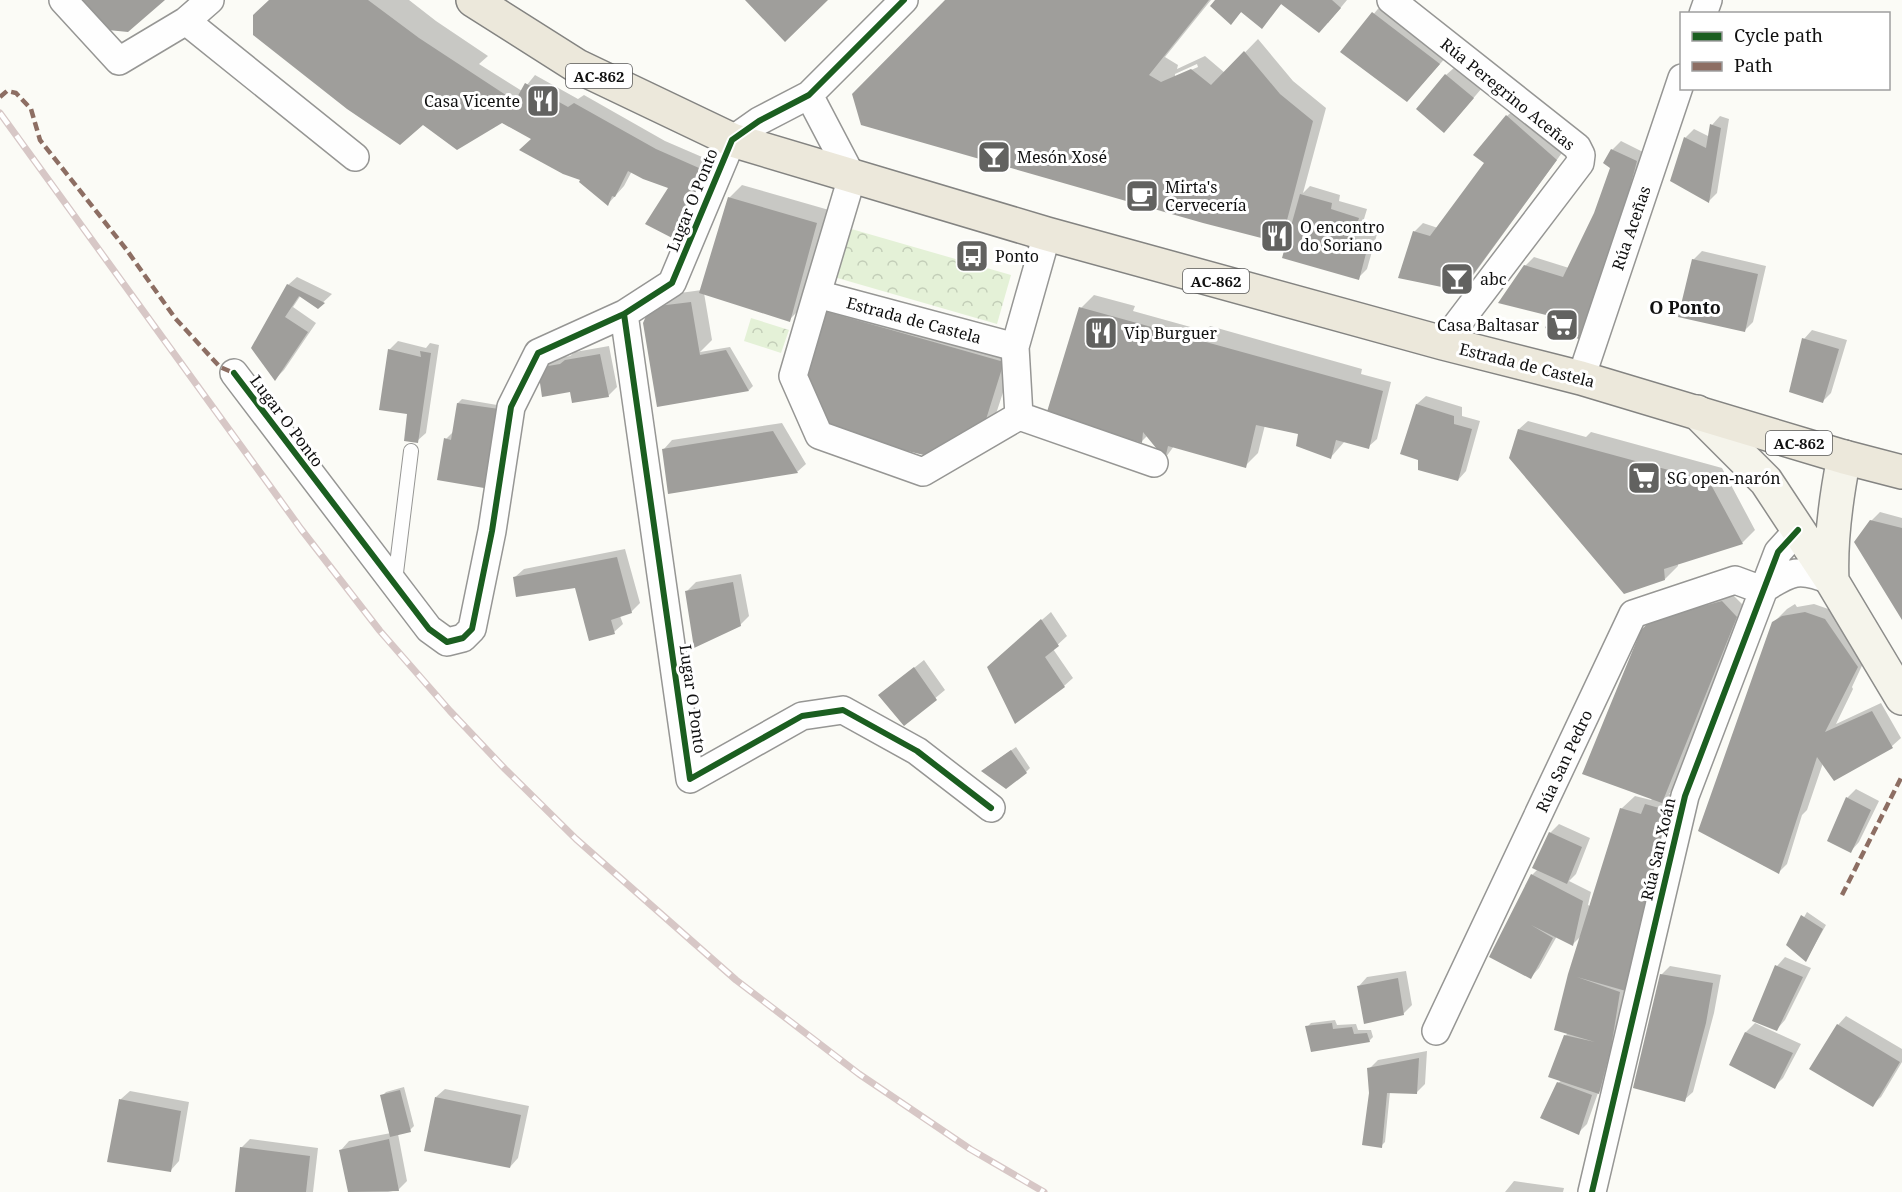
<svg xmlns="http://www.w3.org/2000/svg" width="1902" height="1192" font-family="'Noto Serif',serif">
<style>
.park{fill:url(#park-crowns)}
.shadow{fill:#0003;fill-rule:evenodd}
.building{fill:#9f9e9b}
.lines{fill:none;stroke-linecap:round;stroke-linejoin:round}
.service-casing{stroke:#969694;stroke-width:16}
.minor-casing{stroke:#969694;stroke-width:30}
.secondary-casing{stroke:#8c8c8a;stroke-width:36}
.primary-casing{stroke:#838381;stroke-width:36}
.service{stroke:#fefefe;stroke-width:14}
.minor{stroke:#fefefe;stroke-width:27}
.secondary{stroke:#f5f4eb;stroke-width:33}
.primary{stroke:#ece8db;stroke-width:33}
.rail-casing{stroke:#d7c7c6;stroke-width:7}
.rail{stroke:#fff;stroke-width:4.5;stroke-dasharray:14;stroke-linecap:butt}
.quiet{stroke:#8d6e63;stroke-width:4.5;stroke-dasharray:9 4.5;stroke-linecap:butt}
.cycleway-casing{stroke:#fff;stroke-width:10}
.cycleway{stroke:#1b5e20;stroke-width:6}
.labels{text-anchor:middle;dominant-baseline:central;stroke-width:6;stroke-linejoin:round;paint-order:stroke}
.shield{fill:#fff;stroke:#585858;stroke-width:1.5}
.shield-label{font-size:15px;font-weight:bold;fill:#101010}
.street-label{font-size:16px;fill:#101010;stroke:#fff}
.poi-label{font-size:16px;fill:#101010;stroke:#fff;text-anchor:start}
.neighbourhood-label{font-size:18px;font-weight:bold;fill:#101010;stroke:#fff}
</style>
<defs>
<pattern id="park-crowns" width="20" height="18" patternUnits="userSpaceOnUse" patternTransform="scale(1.5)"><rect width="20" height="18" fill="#e4f1d7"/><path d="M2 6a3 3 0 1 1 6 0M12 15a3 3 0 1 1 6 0" fill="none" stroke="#c3ceb8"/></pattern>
</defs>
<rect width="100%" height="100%" fill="#fbfbf6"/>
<!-- park -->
<path class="park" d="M848,228l163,47 -14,49 -163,-47z
M751,318l38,12 -8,23 -37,-12z"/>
<!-- shadow -->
<path class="shadow" d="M270,0h139l27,21 52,35 -9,8 43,27 13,-16 43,24 6,-4 81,46 51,22 -32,67 -14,-43 -38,-16 -8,15 -16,18 -25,-25 -50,-40z
M947,0h264l-46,57 13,8 -1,4 28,-13 20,17 33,-34 35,42 33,27 -23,85 7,-7 30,9 -1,6 28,8 -6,20 16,5 -10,35 -9,9 -67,-48 -10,11zM1197,64l1,3 -23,10v-3z
M1217,0h130l-19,23 -46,-20 -20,24 -20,-16 -11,12z
M1382,4l66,51 -33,37 -73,-40z
M1455,67l27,21 -29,34 -7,-47z
M1516,108l48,42 -95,131 -9,9 -46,-58 9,-9 15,5 48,-65 21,-47z
M1720,116l9,3 -12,74 -8,8 -24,-63 9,-9 16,8 2,-12z
M1621,141l24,12 -58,175 -8,9 -27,-22 -27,-49 9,-9 35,11 26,-55 17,-46 -7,-4 7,-13z
M742,185l87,25 -27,97 -13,13 -85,-27 8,47 -12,12 30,-5 23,39 -4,4 -91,15 -13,-82 20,-28 37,-5 27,-92z
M1702,251l64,15 -13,56 -9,9 -51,-71z
M297,277l35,17 -14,13 -17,-12 -8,12 23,16 -32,47 -9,9 13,-94z
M1094,295l41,11 -2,5 72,20 5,-5 152,43 -1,5 30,8 -14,57 -9,8 -23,-6 -14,16 -31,-25 -35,-7 -7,28 -13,13 -71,-20 -8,11 -18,-22 -6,6 -61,-133z
M835,297l182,52 -21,65 -14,14 -160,-118z
M1812,330l35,10 -16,53 -9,9 -18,-63z
M398,341l28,7 4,-5 9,2 -13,88 -9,8 -28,-91z
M609,346l8,41 -9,9 -37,-6 -30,-9 2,-13 9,-9 18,-3 5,-4z
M1426,396l36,11v9l18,5 -14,50 -8,9 -41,-76z
M462,399l41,7 -5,72 -52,-39 8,-8 4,-28z
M1528,421l58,16 5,-5 131,36 33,62 -13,13 -64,20v3l-13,13 -146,-150z
M782,423l24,41 -9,8 -128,21 -5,-44 8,-9z
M1880,512l22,6v99l-31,-96z
M625,549l15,54 -9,9 -11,4 3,8 -9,8 -38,-45 -61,-10 9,-8z
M741,574l8,42 -9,9 -53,-34 9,-9z
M1731,593l14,14 -70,181 -6,6 13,3 -75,287 -9,9 -11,31 -9,9 -20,-50 4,-3 3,-44 3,-3 13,-97 -8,8 -16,-8 -18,32 -8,9 -40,-20 41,-82 6,-6 12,-36 9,-9 31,14 -14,36 -7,7 22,11 -3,13 2,1 31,-97 14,-13 16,4 2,-2 8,-186z
M1795,604l2,3 17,-3 20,7 32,46 -14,30 1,2 -17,35 45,-21 20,35 -9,8 -57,33 -12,-16 -16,47 -5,5 -15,49 -8,8 -6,-249 14,-14z
M1051,612l16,24 -14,13 20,29 -9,8 -66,-28z
M924,660l21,30 -41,34 -24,-29z
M1016,747l14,21 -4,4 -39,-5z
M1856,789l23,12 -20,41 -8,9 -4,-53z
M1807,912l19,13 -20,35 -18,-15z
M1785,957l26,11 -26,52 -8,9 -23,-9 23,-54z
M1670,966l51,9 -7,38 -21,79 -9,8 -23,-125z
M1406,971l6,34 -9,9 -44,-28 8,-9z
M1846,1016l56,33v13l-21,35 -9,8 -34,-80z
M1335,1020l2,5 19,-1 2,6h13l2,7 -4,4 -62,-14 4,-4z
M1755,1023l46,21 -18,34 -9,9 -43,-22 15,-33z
M1427,1051l-2,33 -9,9 -26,-1 -5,50 -4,4 -10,-51 -2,-26 9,-9z
M404,1087l10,39 -4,4 -12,4 9,47 -9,9 -10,2h-39l-8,-42 8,-9 42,-8 -9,-37 4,-4z
M445,1089l84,17 -11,52 -8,9 -74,-70z
M130,1091l59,11 -10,59 -8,9 -62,-9 12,-62z
M250,1139l68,9 -5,44h-77l5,-44z
M1514,1181l50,7 -1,4h-58z"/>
<!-- building -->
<path class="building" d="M81,0h84l-37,32 -20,-2z
M269,0h99l51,38 96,63 10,-18 43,24 6,-4 82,46 52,23 -32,68 -31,-16 23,-36 -25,-9 -15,-8 -13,26 -3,-1 -4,10 -29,-24 1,-2 -17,-6 -44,-24 12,-11 -29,-16 -45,27 -34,-25 -23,20 -53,-36 -94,-74v-20z
M745,0h83l-43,42z
M945,0h264l-60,75 12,7 30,-13 20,16 33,-34 36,43 33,27 -32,122 -78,-20 -342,-98 -9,-31z
M1215,0h117l9,8 -22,25 -38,-29 -19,25 -21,-17 -10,13 -21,-19z
M1372,12l68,52 -33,38 -67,-50z
M1445,74l29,24 -30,35 -28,-24z
M1506,115l51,45 -96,131 -63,-13 15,-47 17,5 54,-73 -11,-8z
M1710,124l11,4 -12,75 -39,-22 14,-44 22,11z
M1611,149l26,12 -17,64 -41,114 -34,-11 5,-12 -52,-13 26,-38 39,12 31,-64 16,-45 -7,-5z
M1300,194l32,9 -1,6 28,9 -6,20 16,4 -10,38 -77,-22z
M728,197l89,26 -27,99 -91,-29z
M1692,259l66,15 -13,58 -67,-15z
M287,284l38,19 -7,6 -19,-13 -14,21 23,15 -33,49 -24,-33z
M691,302l9,53 26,-5 23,41 -92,16 -14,-84 7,-16z
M1079,307l304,84 -14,58 -33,-9 -5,19 -35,-13 2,-12 -42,-9 -10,43 -78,-22 -3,13 -22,-27 -1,11 -96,-28z
M821,310l183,52 -21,67 -47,29 -102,-25 -31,-51z
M1802,338l37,11 -16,54 -34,-11z
M388,349l33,8 -1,-6 11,2 -13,90 -14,-2 3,-27 -28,-4z
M600,354l9,43 -37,6 -2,-11 -28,5 -2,-14 -5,1 7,-17 18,-3 5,-4z
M457,403l42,6 -9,80 -53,-9 7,-42 7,2z
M1416,404l38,12v8l18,5 -14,52 -40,-11v-10l-18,-6z
M1518,429l191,52 34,63 -79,25 1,11 -41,14 -115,-136z
M773,431l25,42 -130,21 -6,-45z
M1870,520l32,8v92l-48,-78z
M617,557l15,56 -21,7 4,14 -26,7 -14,-53 -59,9 -3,-20z
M733,582l8,44 -47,22 -9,-57z
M1722,601l15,16 -75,186 -80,-29 59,-144 10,-10z
M1805,612l20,7 33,48 -33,65 47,-21 21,37 -59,33 -17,-24 -38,117 -81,-43 74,-209 10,-6z
M1041,619l18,27 -14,11 20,30 -50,37 -28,-57z
M914,667l23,33 -33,26 -26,-31z
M1011,750l16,23 -21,16 -25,-18z
M1846,797l25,13 -20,43 -24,-12z
M1645,804l25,7 -44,180 -49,-14 43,15 -9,56 -12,46 -51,-17 16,-42 31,7 -41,-12 14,-56 52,-166 21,6z
M1549,832l33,15 -15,37 -35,-16z
M1531,874l52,27 -10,45 -42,-21 22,13 -22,41 -42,-22z
M1801,915l22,14 -17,33 -20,-17z
M1775,965l28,12 -26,54 -25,-10z
M1660,974l53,9 -7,40 -21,79 -52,-14z
M1398,978l6,37 -40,9 -7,-38z
M1332,1023l1,6 19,-2 2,7 13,-1 3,9 -59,10 -6,-26z
M1837,1024l63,38 -27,45 -64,-38z
M1745,1032l48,21 -18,36 -46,-24z
M1419,1058l-2,36 -30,-1 -5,55 -20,-3 7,-52 -2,-25z
M1557,1082l35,13 -13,40 -39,-17z
M400,1090l11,42 -21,5 -10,-42z
M435,1097l86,18 -11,53 -86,-17z
M119,1099l62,12 -10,61 -64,-10z
M389,1139l10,52 -51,1 -9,-42z
M240,1147l70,9 -4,36h-71z"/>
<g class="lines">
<!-- service casing -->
<g class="service-casing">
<path id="service" d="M395,581l16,-130"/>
</g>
<!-- minor casing -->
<g class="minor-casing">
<path id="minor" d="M63,0l56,61 67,-40 24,-21
M904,0l-95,95 -50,26 -27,19 -60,143 -48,31 66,465 112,-63 41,-6 74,41 74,57
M1391,0l186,147 4,8 -1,8 -137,180
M1703,14l5,-14
M186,21l169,136
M809,95l43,82 -35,117 198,53 32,-113
M817,294l-24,82 26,59 104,37 96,-56
M1015,347l4,69 135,47
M234,373l195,256 18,13 16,-4 9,-9 20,-98 19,-124 27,-54 86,-39
M1581,378l101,-300
M1436,1031l197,-417 102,-34 27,10c29,-19 37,-23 70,-9
M1592,1192l93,-396 93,-244 20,-22"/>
</g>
<!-- secondary casing -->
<g class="secondary-casing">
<path id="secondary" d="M1697,412l69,69 66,100 70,117
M1832,581c-2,-42 4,-83 12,-124"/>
</g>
<!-- primary casing -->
<g class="primary-casing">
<path id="primary" d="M473,0l104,66 155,74 315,94 396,109 138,35 263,79 58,15"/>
</g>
<!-- service -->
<use href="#service" class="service"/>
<!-- minor -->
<use href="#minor" class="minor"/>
<!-- secondary -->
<use href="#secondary" class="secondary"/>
<!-- primary -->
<use href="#primary" class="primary"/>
<!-- rail casing -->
<g class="rail-casing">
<path id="rail" d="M0,113l301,416 79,102 70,80 55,58 71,70 160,141 123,94 111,75 74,43"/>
</g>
<!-- rail -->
<use href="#rail" class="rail"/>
<!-- quiet -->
<path class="quiet" d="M0,97l7,-6 9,2 15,16 9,31 86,109 49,69 45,49 14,6
M1842,895l60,-119"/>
<!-- cycleway casing -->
<g class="cycleway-casing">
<path id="cycleway" d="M904,0l-95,95 -50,26 -27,19 -60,143 -48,31 66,465 112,-63 41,-6 74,41 74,57
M234,373l195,256 18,13 16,-4 9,-9 20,-98 19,-124 27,-54 86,-39
M1592,1192l93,-396 93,-244 20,-22"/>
</g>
<!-- cycleway -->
<use href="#cycleway" class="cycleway"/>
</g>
<!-- icons -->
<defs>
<g id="restaurant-square" transform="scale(1.725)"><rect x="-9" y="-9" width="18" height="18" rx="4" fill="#626260" stroke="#fff"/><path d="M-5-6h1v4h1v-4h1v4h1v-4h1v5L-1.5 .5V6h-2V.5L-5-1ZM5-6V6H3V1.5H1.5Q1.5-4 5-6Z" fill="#fff"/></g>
<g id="bar-square" transform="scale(1.725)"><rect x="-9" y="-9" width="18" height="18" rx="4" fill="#626260" stroke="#fff"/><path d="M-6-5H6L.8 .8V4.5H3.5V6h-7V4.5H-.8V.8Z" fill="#fff"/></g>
<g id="cafe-square" transform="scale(1.725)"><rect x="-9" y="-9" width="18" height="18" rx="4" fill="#626260" stroke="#fff"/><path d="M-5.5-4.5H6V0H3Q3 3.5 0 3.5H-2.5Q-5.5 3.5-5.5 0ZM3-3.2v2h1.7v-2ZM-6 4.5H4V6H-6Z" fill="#fff"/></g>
<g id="bus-square" transform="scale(1.725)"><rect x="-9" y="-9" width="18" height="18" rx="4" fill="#626260" stroke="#fff"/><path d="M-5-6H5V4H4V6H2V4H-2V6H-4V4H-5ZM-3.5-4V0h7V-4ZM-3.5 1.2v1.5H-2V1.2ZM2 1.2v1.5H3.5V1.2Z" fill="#fff"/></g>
<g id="supermarket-square" transform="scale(1.725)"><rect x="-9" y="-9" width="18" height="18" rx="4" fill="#626260" stroke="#fff"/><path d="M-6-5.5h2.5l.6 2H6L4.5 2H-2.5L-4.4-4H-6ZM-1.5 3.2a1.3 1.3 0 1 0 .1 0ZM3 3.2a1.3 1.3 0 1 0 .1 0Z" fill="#fff"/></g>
</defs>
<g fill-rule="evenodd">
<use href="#restaurant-square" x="543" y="101"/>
<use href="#bar-square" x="994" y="157"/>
<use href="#cafe-square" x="1142" y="196"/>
<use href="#restaurant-square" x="1277" y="236"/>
<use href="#bus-square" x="972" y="256"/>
<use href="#bar-square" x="1457" y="279"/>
<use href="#supermarket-square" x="1562" y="325"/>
<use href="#restaurant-square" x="1101" y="333"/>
<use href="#supermarket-square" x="1644" y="478"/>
</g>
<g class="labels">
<!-- shield labels -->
<g class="shield">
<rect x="566" y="64" width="66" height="24" rx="4.5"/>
<rect x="1183" y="269" width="66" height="24" rx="4.5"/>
<rect x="1766" y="431" width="66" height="24" rx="4.5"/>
</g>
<g class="shield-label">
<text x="599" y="76">AC-862</text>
<text x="1216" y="281">AC-862</text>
<text x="1799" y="443">AC-862</text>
</g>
<!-- street labels -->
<g class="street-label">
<text transform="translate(1508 94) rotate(39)">Rúa Peregrino Aceñas</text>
<text transform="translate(692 200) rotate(-68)">Lugar O Ponto</text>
<text transform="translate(1631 228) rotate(-71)">Rúa Aceñas</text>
<text transform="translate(914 320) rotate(15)">Estrada de Castela</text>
<text transform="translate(1527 365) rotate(14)">Estrada de Castela</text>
<text transform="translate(287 421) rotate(53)">Lugar O Ponto</text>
<text transform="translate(693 699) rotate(82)">Lugar O Ponto</text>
<text transform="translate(1564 761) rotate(-65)">Rúa San Pedro</text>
<text transform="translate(1658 849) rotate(-77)">Rúa San Xoán</text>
</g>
<!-- poi labels -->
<g class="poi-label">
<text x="520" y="101" text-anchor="end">Casa Vicente</text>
<text x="1017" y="157">Mesón Xosé</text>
<text x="1165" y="187">Mirta's<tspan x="1165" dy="18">Cervecería</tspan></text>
<text x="1300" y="227">O encontro<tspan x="1300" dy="18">do Soriano</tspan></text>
<text x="995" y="256">Ponto</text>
<text x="1480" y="279">abc</text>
<text x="1539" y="325" text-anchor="end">Casa Baltasar</text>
<text x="1124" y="333">Vip Burguer</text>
<text x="1667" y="478">SG open-narón</text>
</g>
<!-- neighbourhood labels -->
<g class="neighbourhood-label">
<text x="1685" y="307">O Ponto</text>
</g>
</g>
<!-- legend -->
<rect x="1680" y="12" width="210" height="78" fill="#ffffff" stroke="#9f9f9f" stroke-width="1.5"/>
<rect x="1692" y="32" width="30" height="9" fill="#1b5e20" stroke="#9f9f9f" stroke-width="1.5"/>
<text x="1734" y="42" font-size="18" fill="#101010">Cycle path</text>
<rect x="1692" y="62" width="30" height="9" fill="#8d6e63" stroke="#9f9f9f" stroke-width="1.5"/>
<text x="1734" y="72" font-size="18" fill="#101010">Path</text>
</svg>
